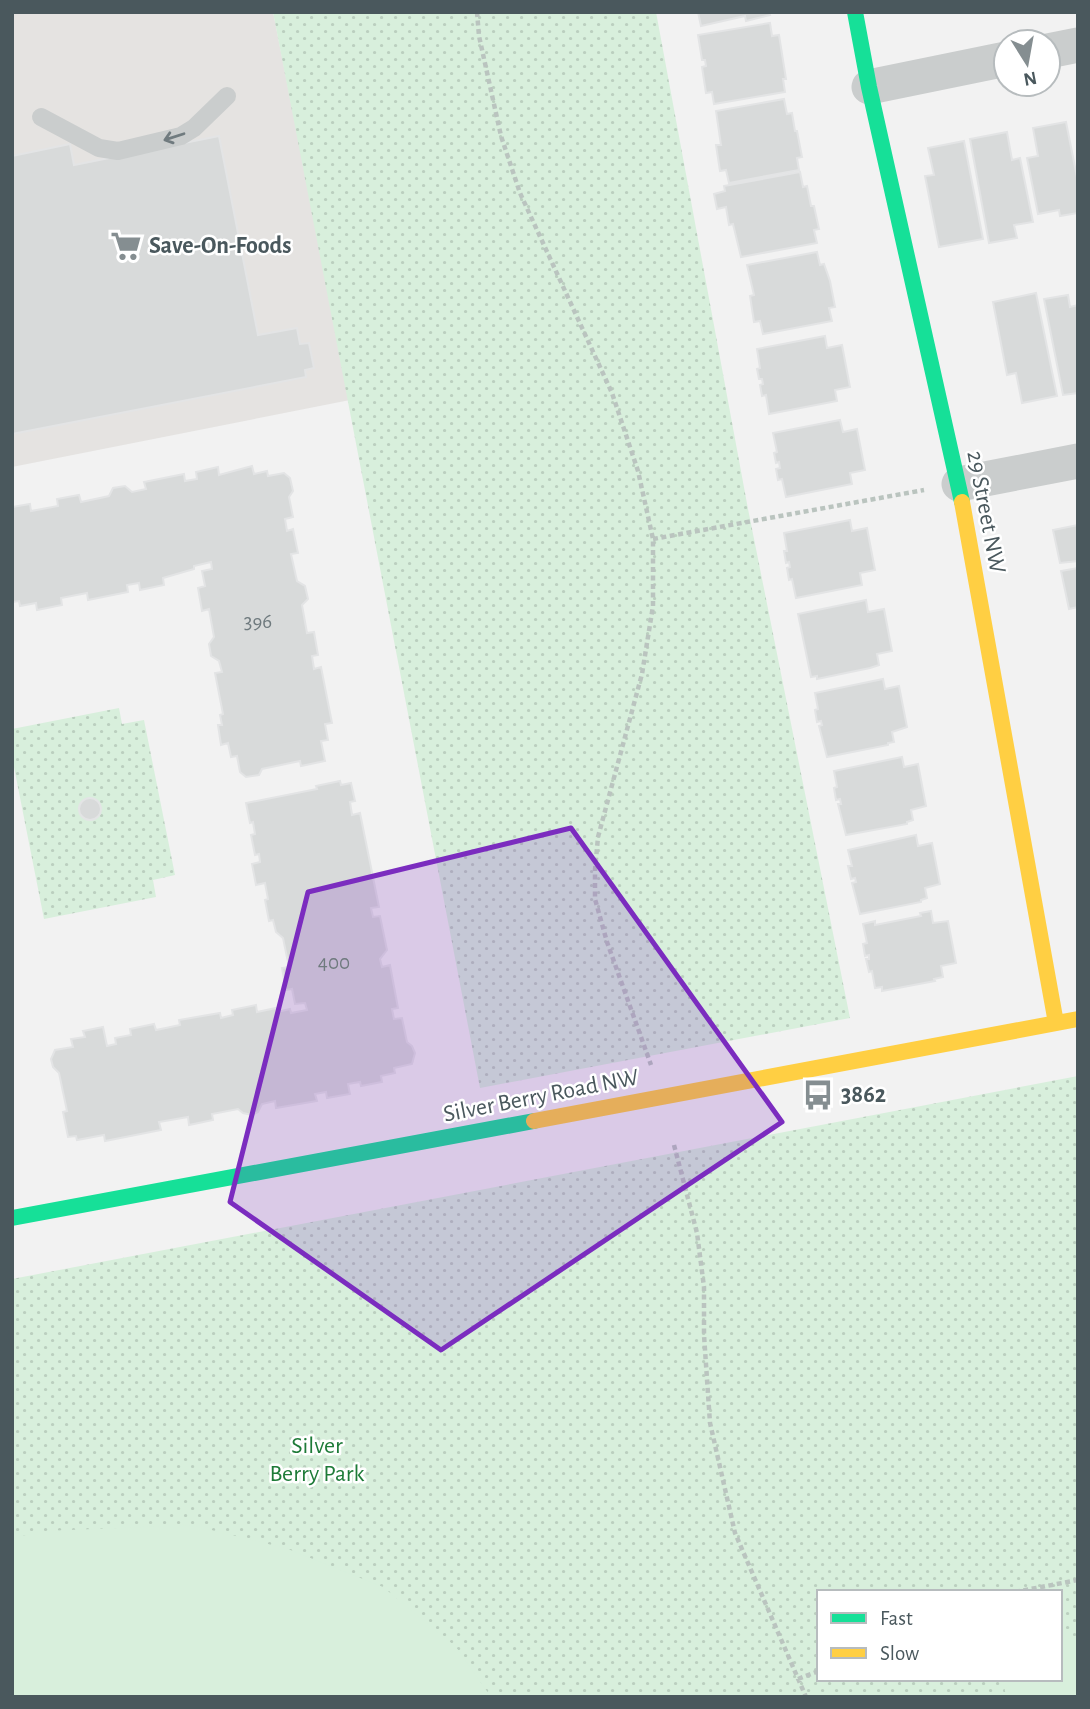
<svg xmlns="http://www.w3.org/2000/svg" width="1090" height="1709" font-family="'Alegreya Sans',sans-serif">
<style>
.commercial{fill:#e5e3e1}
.grass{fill:url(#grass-dots);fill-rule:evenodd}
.pitch{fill:#d8efdc}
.building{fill:#d8dada;stroke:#e3e4e5;stroke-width:2}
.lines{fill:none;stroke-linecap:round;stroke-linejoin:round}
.path{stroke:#bac4bf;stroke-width:4.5;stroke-dasharray:5 3.5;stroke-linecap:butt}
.lane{stroke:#cacdcd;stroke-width:18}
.street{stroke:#cacdcd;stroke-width:35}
.fast{stroke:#16e098;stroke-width:16}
.slow{stroke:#ffcf43;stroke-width:16}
.oneway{stroke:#707b7f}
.marked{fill:#7b2cbf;fill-opacity:0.2;stroke:#7b2cbf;stroke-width:5;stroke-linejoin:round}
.labels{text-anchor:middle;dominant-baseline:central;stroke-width:5;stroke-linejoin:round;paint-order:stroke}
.number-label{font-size:21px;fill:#6f7a7e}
.poi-label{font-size:24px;font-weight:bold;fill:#4a585d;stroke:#fff;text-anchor:start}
.street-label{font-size:24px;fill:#4a585d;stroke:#fff}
.park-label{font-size:24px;fill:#1e7b38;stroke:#fff}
</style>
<defs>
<pattern id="grass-dots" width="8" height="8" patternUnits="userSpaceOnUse" patternTransform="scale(1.75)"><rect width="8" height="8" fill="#d8efdc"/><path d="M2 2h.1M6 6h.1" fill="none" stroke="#bbcfbf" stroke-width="1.8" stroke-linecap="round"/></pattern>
</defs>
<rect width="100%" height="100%" fill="#f2f2f2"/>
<!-- commercial -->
<path class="commercial" d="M12,12h261l77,388 -338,67z"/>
<!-- grass -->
<path class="grass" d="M273,12h383l92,497 102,509 -370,70z
M119,708l3,16 22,-4 31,155 -22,5 3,17 -112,22 -32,-162v-28z
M1078,1076v621h-1066v-418zM819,1592h241v87h-241z"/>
<!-- pitch -->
<path class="pitch" d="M191,1525l97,24 95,38 73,60 35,50h-479v-159l32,-7z
M1078,1637v60h-72l-3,-18h57v-39z"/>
<!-- building -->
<path class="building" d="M698,12h71l1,3 -24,6 -1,-5 -44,10z
M770,23l2,13 7,-1 7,44h-3l2,13 -71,12 -2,-12 -6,1 -4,-26 4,-1 -1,-6h-3l-4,-25z
M784,99l3,15 5,-1 3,18h2l5,26 -5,1 2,12 -70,13 -3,-13 -6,1 -4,-26h5l-5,-34z
M1066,122l12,60v31l-18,3 -1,-6 -21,4 -11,-56 11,-2 -5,-28z
M1007,132l5,28 8,-2 13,64 -19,3 3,13 -28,5 -19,-104z
M219,136l39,199 39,-7 3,16 9,-1 5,25 -9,2 1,7 -294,57v-278l58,-12 4,21z
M964,141l19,98 -44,8 -14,-71 9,-1 -6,-27z
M800,172l3,15 4,-1 4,20h3l5,23 -5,1 3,13 -76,14 -8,-33 -4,1 -3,-18 -9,2 -3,-15 11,-3 -1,-5z
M817,252l3,13 4,-1 6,17 5,26 -6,1 3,13 -69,13 -3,-13 -6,1 -4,-26 4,-1 -7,-30z
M1036,293l21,103 -35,7 -6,-30 -9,2 -14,-73z
M1068,295l2,12 8,-2v88l-15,2 -19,-96z
M825,336l2,12 15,-3 8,42 -15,3 2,11 -68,13 -3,-19 -4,1 -2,-11 3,-1 -1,-5h-3l-2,-10 3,-1 -3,-19z
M840,420l3,12 14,-3 8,41 -15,3 2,11 -66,13 -4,-18 -4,1 -2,-11 4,-1 -1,-6 -3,1 -2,-10 3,-1 -4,-19z
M252,466l2,8 13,-3 1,5 16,-3 6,5 3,13 -4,6 4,20 -8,2 2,12 6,-2 5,24 -7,1 6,27 8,5 3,13 -6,6 5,28 7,-1 4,23 -6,1 2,13 7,-2 11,56 -7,1 3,16 -7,1 4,20 -24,5 -1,-5 -38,8 -3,6 -13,2 -6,-5 -3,-16 -6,1 -3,-14 -7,2 -3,-20h4l-2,-10 3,-1 -8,-41 7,-1 -3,-11 -8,-5 -2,-12 5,-7 -5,-28 -7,2 -4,-23 7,-2 -3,-15 10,-2 -1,-7 -17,4v3l-31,9 1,7 -24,5 -1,-7 -12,2 1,7 -40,8 -1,-7 -26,5 1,7 -25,5 -1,-7 -16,3 -1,-5 -7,1v-95l18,-3 1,7 27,-5 -1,-7 22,-4 2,7 28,-6 4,-8 12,-2 7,6 14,-3 -2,-7 40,-8 1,7 12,-2 -1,-7 22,-5 1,8z
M850,520l2,11 15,-3 8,42 -15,3 2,12 -66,13 -4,-19 -3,1 -2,-12 3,-1 -1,-5 -3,1 -2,-12h3l-3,-18z
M1078,525v36l-18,2 -7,-33z
M1078,568v39l-9,2 -8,-38z
M866,600l2,12 16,-3 8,42 -15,3 2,11 -9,3 -53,11v-3l-6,1 -13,-63z
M883,679l2,10 14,-3 8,41 -15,5 2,10 -6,1v2l-61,12 -8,-31 3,-1 -1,-4 -4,1 -2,-12 3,-1 -3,-16z
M902,757l2,10 14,-3 8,42 -15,4 2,10 -6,2v2l-61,11 -8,-31h3l-1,-5 -4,1 -2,-12 3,-1 -3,-16z
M340,781l1,4 10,-2 4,18 -5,1 2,13 8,-2 19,94 -8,1 2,9 7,-1 7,34 -7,9 2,8 8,-2 8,43 -6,1 2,10 8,-1 5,24 5,4 3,7 -3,11 -18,4 1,5 -14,3 1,6 -21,4 -1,-4 -12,2 2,10 -23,4 -1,-6 -11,2 2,7 -41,7 -1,-7 -13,3 -4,8 -6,3 -9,-2 -5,-4 -26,5 1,6 -24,5 -1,-8 -29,5 2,8 -56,11 -1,-6 -27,5 -1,-4 -8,1 -5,-25 4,-1 -8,-38 -6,-6 -2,-8 4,-9 18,-3 -2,-8 14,-2 -2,-6 20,-4 4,19 9,-2 -1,-6 16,-3 -1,-6 24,-5 2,6 24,-5 -1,-5 41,-7 1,5 12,-3 -1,-5 24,-5 1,7 19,-4 1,4 13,-3 1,4 16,-3 -2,-7 -10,1 -3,-15 -6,1 -4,-22 7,-1 -6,-29 -7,-6 -3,-12 -4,1 -4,-21 3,-1 -3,-16 -9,2 -4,-21 8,-2 -1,-8 -4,1 -4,-20 4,-1 -2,-12 -3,1 -4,-20 71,-14 -1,-3z
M79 809a11 11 0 1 1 22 0a11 11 0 1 1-22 0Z
M916,835l2,11 14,-3 8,41 -15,4 2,10 -6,2v2l-61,12 -8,-31 4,-1 -1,-4 -4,1 -3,-13h4l-4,-16z
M931,911l2,12 15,-2 8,42 -15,3 2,11 -9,2 1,2 -53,10v-4l-7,1 -3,-17 -3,1 -3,-13h3v-4l-4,1 -2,-12 4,-1 -4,-19 12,-3v4l46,-9 -1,-3z"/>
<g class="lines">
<!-- path -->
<path class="path" d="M477,12l2,24 22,100 19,57 92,200 26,78 15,68v67l-11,68 -44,163 -3,33v29l12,43 44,123
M653,539l271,-49
M674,1145l23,88 7,54v48l6,88 25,110 71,164
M1015,1592l63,-12
M798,1679l21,-8"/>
<!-- lane -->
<path class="lane" d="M41,117l58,31 19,3 63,-15 13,-8 33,-32"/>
<!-- street -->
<path class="street" d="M1048,51l30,-6
M869,87l137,-28
M959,484l119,-23"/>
<!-- fast -->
<path class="fast" d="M855,12l14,75 93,415
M12,1218l522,-97"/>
<!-- slow -->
<path class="slow" d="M962,502l94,521
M534,1121l544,-102"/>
</g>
<!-- one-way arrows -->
<defs><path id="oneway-shaft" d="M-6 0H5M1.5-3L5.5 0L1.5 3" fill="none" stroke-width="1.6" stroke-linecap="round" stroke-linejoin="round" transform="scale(1.75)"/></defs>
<use class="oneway" href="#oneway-shaft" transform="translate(174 137) rotate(162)"/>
<!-- marked area -->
<path class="marked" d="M571,828l211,294 -341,228 -211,-148 78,-310z"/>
<!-- icons -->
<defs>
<g id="supermarket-bare" transform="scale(2.415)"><path d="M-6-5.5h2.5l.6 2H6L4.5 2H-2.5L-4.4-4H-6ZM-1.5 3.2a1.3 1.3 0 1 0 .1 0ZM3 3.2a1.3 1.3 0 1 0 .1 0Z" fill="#858e91" stroke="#fff" stroke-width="2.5" paint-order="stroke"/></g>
<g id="bus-bare" transform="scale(2.415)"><path d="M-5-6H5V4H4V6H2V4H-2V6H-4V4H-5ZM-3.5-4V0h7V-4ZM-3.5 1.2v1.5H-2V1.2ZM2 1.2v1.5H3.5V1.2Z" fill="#858e91" stroke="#fff" stroke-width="2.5" paint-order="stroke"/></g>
</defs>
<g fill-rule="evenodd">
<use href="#supermarket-bare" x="126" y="246"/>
<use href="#bus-bare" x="818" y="1095"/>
</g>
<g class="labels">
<!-- number labels -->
<g class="number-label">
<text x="258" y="621">396</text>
<text x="334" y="962">400</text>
</g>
<!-- poi labels -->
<g class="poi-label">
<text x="149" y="246">Save-On-Foods</text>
<text x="841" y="1095">3862</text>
</g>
<!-- street labels -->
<g class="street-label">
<text transform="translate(986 512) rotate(79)">29 Street NW</text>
<text transform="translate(541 1096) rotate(-11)">Silver Berry Road NW</text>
</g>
<!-- park labels -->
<g class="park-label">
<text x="317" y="1446">Silver<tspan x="317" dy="28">Berry Park</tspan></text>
</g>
</g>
<!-- border -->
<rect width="1090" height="1709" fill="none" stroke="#4a585d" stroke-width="28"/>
<!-- legend -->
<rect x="817" y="1590" width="245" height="91" fill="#ffffff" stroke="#b7bcbe" stroke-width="2"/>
<rect x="831" y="1613" width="35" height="10" fill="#16e098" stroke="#b7bcbe" stroke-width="2"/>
<text x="880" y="1625" font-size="21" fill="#4a585d">Fast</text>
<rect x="831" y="1648" width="35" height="10" fill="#ffcf43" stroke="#b7bcbe" stroke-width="2"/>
<text x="880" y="1660" font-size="21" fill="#4a585d">Slow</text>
<!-- north arrow -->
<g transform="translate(1027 63) rotate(169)"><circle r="33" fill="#ffffff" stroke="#b7bcbe" stroke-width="2"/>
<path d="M0-5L12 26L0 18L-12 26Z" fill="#858e91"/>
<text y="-10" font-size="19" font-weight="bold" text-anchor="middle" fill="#4a585d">N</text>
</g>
</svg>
